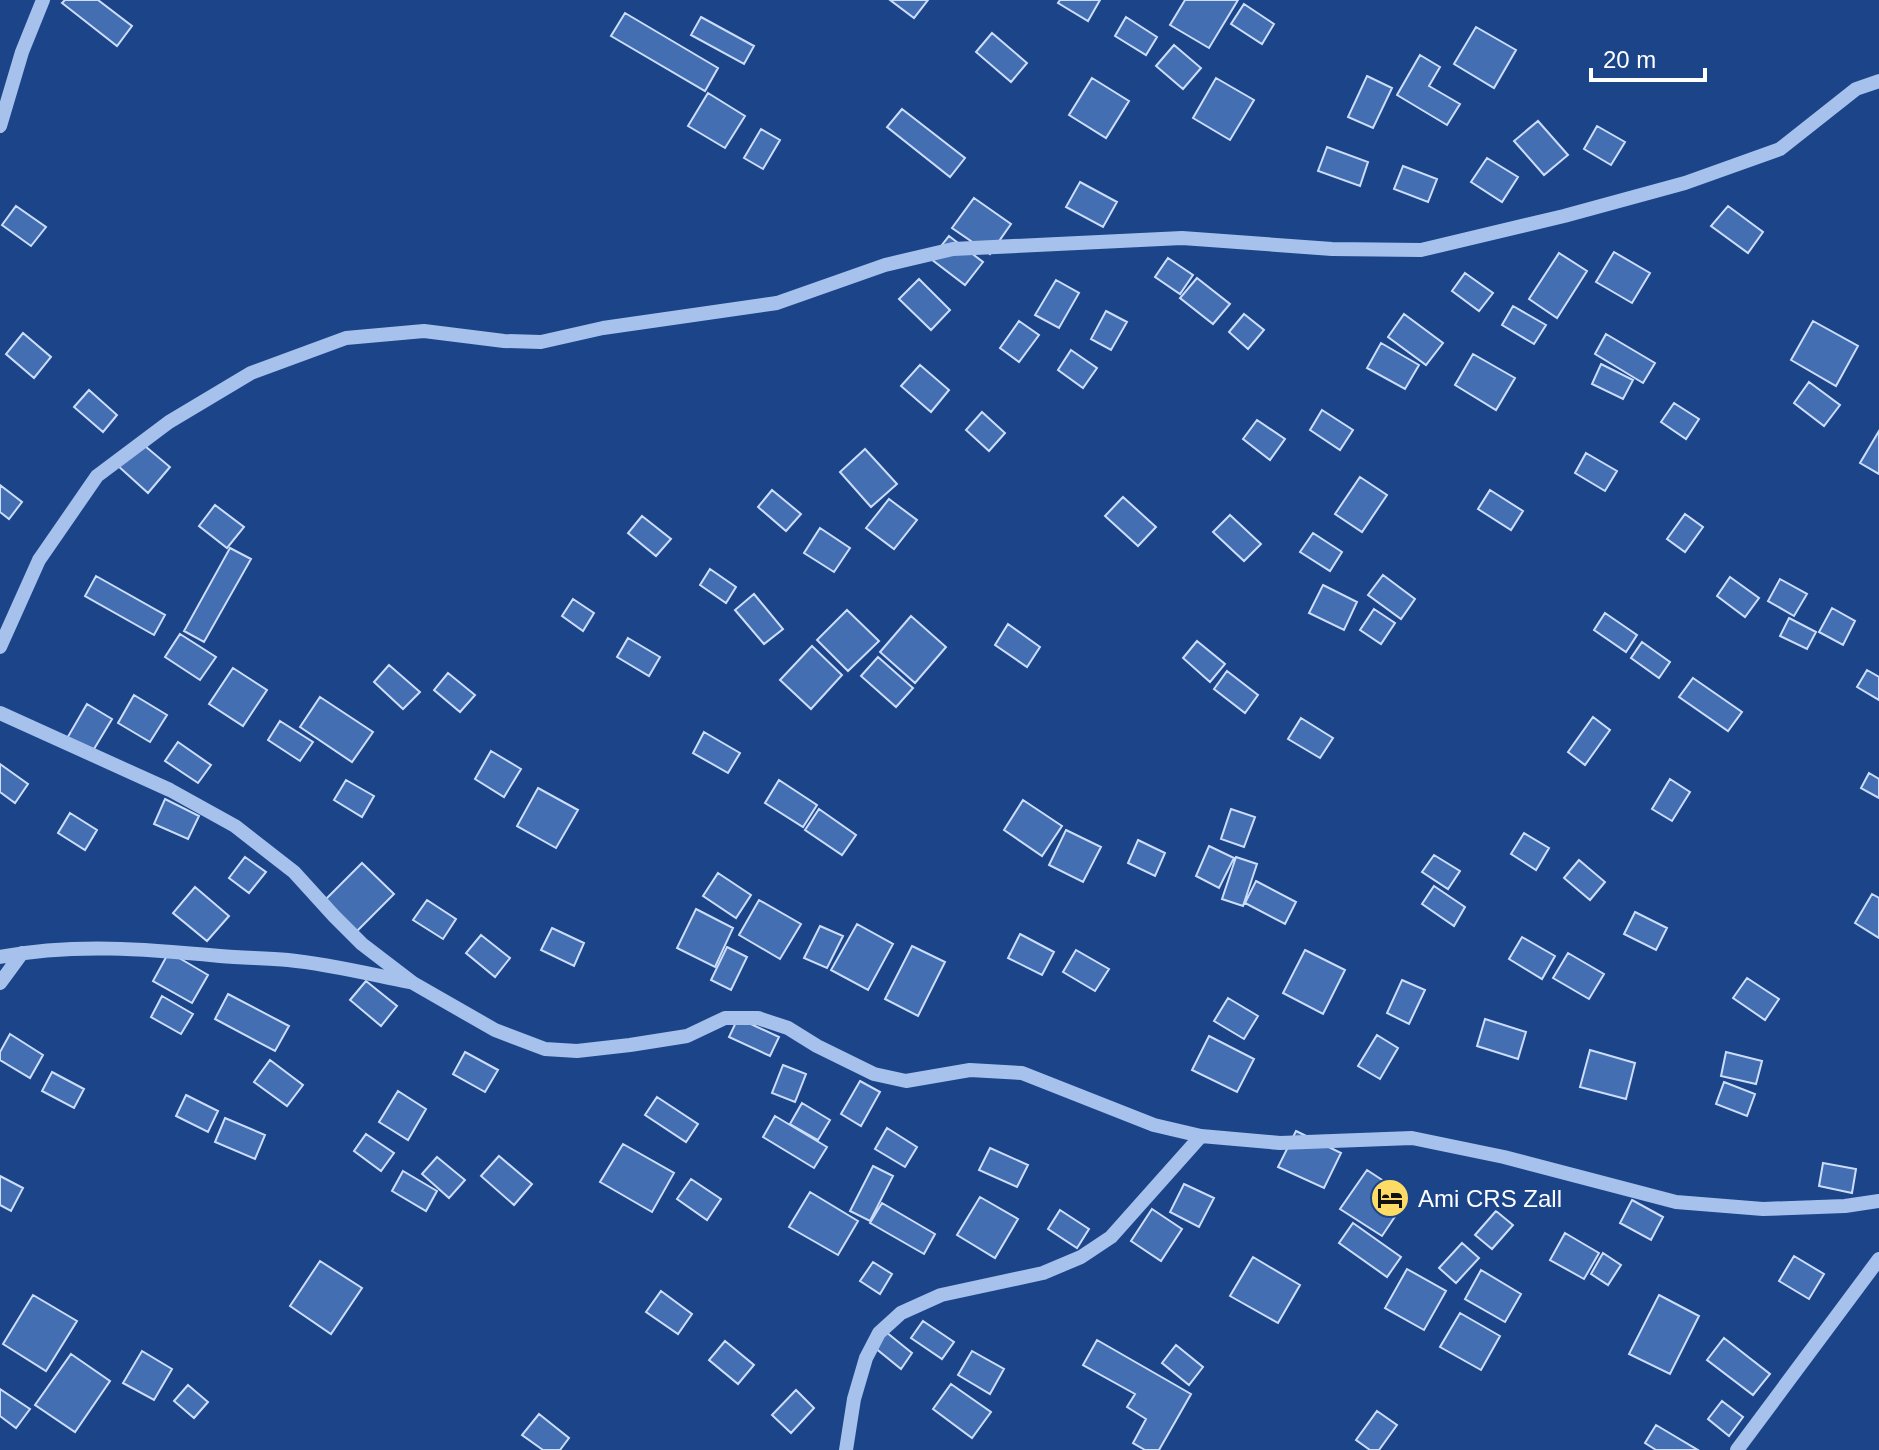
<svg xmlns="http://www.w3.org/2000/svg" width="1879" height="1450" font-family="Arial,sans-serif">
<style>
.building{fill:#446eb2;stroke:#ccddf9;stroke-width:2}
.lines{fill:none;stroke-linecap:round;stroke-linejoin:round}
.minor{stroke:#a6c1ec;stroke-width:14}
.labels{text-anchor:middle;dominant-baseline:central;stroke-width:7;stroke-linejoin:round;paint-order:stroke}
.poi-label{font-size:24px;fill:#fff;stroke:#1c4489;text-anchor:start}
</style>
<rect width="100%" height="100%" fill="#1c4489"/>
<!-- building -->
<path class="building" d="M65,0h33l34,26 -15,20 -55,-43z
M890,0h38l-14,18z
M1060,0h40l-12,21 -30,-18z
M1185,0h53l-29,48 -39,-23z
M1244,4l30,20 -12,20 -31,-20z
M625,13l93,55 -13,23 -94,-55z
M701,17l53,29 -10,18 -53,-29z
M1126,17l31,20 -11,18 -31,-19z
M1476,27l40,23 -22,38 -40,-24z
M992,33l35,30 -16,19 -35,-30z
M1174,45l27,23 -18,21 -27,-23z
M1420,55l20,12 -11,19 31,18 -13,21 -50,-30z
M1367,76l25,12 -19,40 -25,-11z
M1092,78l37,23 -23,37 -37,-23z
M1216,78l38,22 -24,40 -37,-22z
M708,93l37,23 -20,32 -37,-22z
M902,109l63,49 -15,19 -63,-50z
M1538,121l30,34 -24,20 -30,-34z
M1597,126l28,16 -14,23 -27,-16z
M761,129l19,11 -17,29 -19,-11z
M1327,147l41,15 -8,24 -42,-15z
M1487,158l31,19 -16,25 -31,-20z
M1403,166l34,13 -9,23 -34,-13z
M1080,182l37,20 -14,25 -37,-20z
M974,198l37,26 -21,30 -38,-26z
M16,206l30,21 -15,19 -29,-21z
M1728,206l35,26 -15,21 -37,-27z
M949,236l34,26 -18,23 -34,-26z
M1614,252l36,21 -18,30 -36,-21z
M1559,253l28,18 -30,47 -28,-19z
M1168,258l25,17 -13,19 -25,-17z
M1465,273l28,20 -14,18 -27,-20z
M1197,278l33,26 -17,20 -33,-26z
M919,279l31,31 -19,20 -32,-31z
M1056,280l23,13 -20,35 -24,-13z
M1513,306l33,19 -12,19 -32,-19z
M1106,311l21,11 -16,28 -20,-11z
M1244,314l20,16 -16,19 -19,-17z
M1404,314l39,29 -17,22 -38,-28z
M1019,321l20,14 -20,27 -19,-14z
M1813,321l45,25 -22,40 -45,-26z
M23,333l28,24 -17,21 -28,-24z
M1606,334l49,29 -12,20 -48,-29z
M1381,343l38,22 -14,24 -38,-21z
M1071,350l26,18 -14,20 -25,-18z
M1473,354l42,24 -19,32 -41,-25z
M1601,364l32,16 -10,19 -31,-15z
M920,365l29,25 -18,22 -30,-26z
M1809,382l31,23 -16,21 -30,-23z
M89,390l28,25 -14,17 -29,-25z
M1674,403l25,16 -13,20 -25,-17z
M1322,410l31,20 -13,20 -30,-20z
M982,412l23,21 -16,18 -23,-21z
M1257,420l28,19 -15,21 -27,-21z
M1879,431v43l-19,-11z
M139,441l31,26 -22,26 -31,-28z
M865,449l32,35 -26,23 -31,-35z
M1586,453l31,18 -12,20 -30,-18z
M1360,477l27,18 -25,37 -27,-18z
M0,485l22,17 -13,17 -9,-7z
M772,490l29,24 -15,17 -28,-24z
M1490,490l33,21 -12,19 -33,-21z
M1123,497l33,30 -18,19 -33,-30z
M889,499l28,21 -23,29 -28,-21z
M215,505l29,22 -17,21 -28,-22z
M1685,514l18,13 -18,25 -18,-13z
M1230,515l31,29 -17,17 -31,-29z
M642,516l29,23 -15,17 -28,-23z
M820,528l30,20 -16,24 -30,-19z
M1313,533l29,19 -12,19 -30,-19z
M230,548l21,11 -47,83 -20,-11z
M710,569l26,18 -10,16 -26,-18z
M1383,575l32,24 -14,20 -33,-24z
M96,576l69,39 -11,20 -69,-39z
M1730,577l29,21 -14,19 -28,-21z
M1780,579l27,15 -13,22 -26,-15z
M1323,585l34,17 -13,28 -35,-17z
M754,594l29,35 -19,15 -29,-34z
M573,599l21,14 -11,18 -21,-15z
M1832,608l23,13 -12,24 -24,-13z
M1374,609l21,14 -14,21 -21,-14z
M847,610l32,31 -31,30 -31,-31z
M1605,613l32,22 -11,17 -32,-22z
M911,616l35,31 -31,36 -35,-31z
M1789,618l27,14 -9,17 -27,-13z
M1008,624l32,23 -13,20 -32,-22z
M180,634l36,23 -16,23 -35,-23z
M628,638l32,19 -11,19 -32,-19z
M1197,641l28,23 -15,18 -27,-24z
M1642,642l28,20 -11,16 -28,-20z
M812,646l30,29 -31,34 -31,-29z
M878,657l35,31 -17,19 -35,-31z
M389,665l31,27 -17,17 -29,-27z
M233,668l34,22 -24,36 -34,-22z
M1867,670l12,7v23l-22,-13z
M1227,671l31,24 -13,18 -31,-24z
M448,673l27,22 -15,17 -26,-22z
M1693,678l49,34 -14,19 -49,-34z
M134,695l33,20 -17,27 -32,-19z
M320,697l53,35 -21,30 -52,-35z
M87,704l25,15 -21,35 -25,-14z
M1593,717l17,13 -25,35 -17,-13z
M1301,718l32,20 -13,20 -32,-19z
M280,721l33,21 -13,19 -32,-21z
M704,732l36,21 -12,20 -35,-20z
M178,742l33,23 -13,18 -33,-22z
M491,751l30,18 -17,28 -29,-18z
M0,764l28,20 -13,19 -15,-11z
M1869,773l10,6v19l-18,-10z
M1670,779l20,13 -18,29 -20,-12z
M346,780l28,16 -12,21 -28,-17z
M779,780l38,25 -14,22 -38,-24z
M538,788l40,22 -22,38 -39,-22z
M165,799l34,17 -11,23 -34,-15z
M1023,800l39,26 -20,30 -38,-26z
M819,809l37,26 -14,20 -37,-25z
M1231,809l24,8 -11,30 -23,-8z
M70,813l27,17 -12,20 -27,-17z
M1066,830l35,17 -18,35 -34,-17z
M1524,833l25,15 -13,22 -25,-16z
M1138,840l27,13 -10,23 -27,-13z
M1209,846l25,12 -15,30 -23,-12z
M1434,855l26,16 -12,18 -26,-17z
M245,857l21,15 -17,21 -20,-15z
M1236,857l21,7 -14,42 -21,-7z
M1579,860l26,22 -15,18 -26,-22z
M362,863l32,31 -37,37 -32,-31z
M718,873l33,22 -15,23 -33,-22z
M1256,881l40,21 -11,22 -40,-21z
M1434,886l31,21 -11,19 -32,-22z
M195,887l34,29 -22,25 -34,-28z
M1872,894l7,4v40l-24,-15z
M427,900l29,19 -13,20 -30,-19z
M759,900l42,24 -21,35 -41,-24z
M696,909l37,19 -18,39 -38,-19z
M1635,912l32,16 -11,22 -32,-16z
M857,924l36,20 -25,46 -37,-20z
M820,926l23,10 -16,32 -23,-10z
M552,928l32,15 -10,23 -33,-16z
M1020,934l34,18 -12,23 -34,-17z
M481,935l29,23 -15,19 -29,-24z
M1522,937l33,19 -13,23 -33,-20z
M912,946l33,16 -27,54 -33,-17z
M727,947l20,10 -16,33 -20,-10z
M1076,950l33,19 -14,22 -32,-19z
M1305,950l40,20 -22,44 -40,-21z
M169,952l39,23 -16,28 -39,-22z
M1568,953l36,21 -15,25 -36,-21z
M1747,978l32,21 -14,21 -32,-22z
M1402,980l23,10 -16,34 -22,-11z
M366,981l31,25 -16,20 -31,-26z
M228,994l61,32 -14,25 -60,-32z
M162,996l31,18 -12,20 -30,-17z
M1228,998l30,18 -14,23 -30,-18z
M738,1018l41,19 -9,19 -41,-19z
M1485,1019l41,13 -8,27 -41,-13z
M10,1034l33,21 -13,23 -30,-18v-8z
M1377,1035l21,13 -18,31 -22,-13z
M1209,1036l45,23 -17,33 -45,-22z
M1590,1050l45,13 -9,36 -46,-12z
M465,1052l33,18 -13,22 -32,-18z
M1726,1052l36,9 -6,23 -35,-8z
M270,1060l33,25 -16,21 -33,-24z
M783,1065l23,9 -11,28 -23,-9z
M52,1072l32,17 -10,19 -32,-17z
M860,1081l20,11 -19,34 -20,-12z
M1724,1082l31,12 -8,22 -31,-12z
M398,1091l28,18 -18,31 -29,-18z
M186,1095l32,16 -10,21 -32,-16z
M657,1097l41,27 -12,18 -41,-27z
M802,1103l28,17 -12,20 -28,-16z
M775,1116l52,31 -13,21 -51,-31z
M225,1118l40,17 -10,24 -40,-17z
M887,1128l30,19 -12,20 -30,-18z
M1296,1131l45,22 -17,35 -46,-21z
M366,1134l28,19 -13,18 -27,-20z
M623,1144l51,29 -22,39 -52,-30z
M990,1148l38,17 -11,22 -38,-17z
M499,1156l33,28 -18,21 -33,-29z
M437,1157l28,23 -16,18 -27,-24z
M1823,1163l33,6 -4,24 -33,-7z
M873,1166l20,10 -23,45 -20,-10z
M1367,1170l41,27 -26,39 -42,-27z
M403,1171l34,20 -11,20 -34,-20z
M0,1176l23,12 -12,23 -11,-6z
M691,1179l30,20 -14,21 -30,-21z
M1184,1184l30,14 -15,29 -29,-15z
M810,1192l48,29 -20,34 -49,-28z
M980,1197l38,22 -23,39 -38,-23z
M1632,1200l31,17 -12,23 -31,-17z
M882,1203l53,31 -11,20 -54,-31z
M1152,1209l30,20 -21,32 -30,-20z
M1060,1210l29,19 -12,19 -29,-19z
M1496,1211l17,14 -21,24 -17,-14z
M1353,1223l48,34 -14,20 -48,-34z
M1565,1233l34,20 -15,26 -34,-19z
M1462,1243l17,15 -23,25 -17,-15z
M1603,1253l18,12 -13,20 -17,-11z
M1794,1256l30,18 -15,25 -30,-18z
M1253,1257l47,28 -22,38 -48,-27z
M320,1261l42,27 -31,46 -41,-28z
M873,1262l19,12 -12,20 -20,-13z
M1407,1269l39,22 -22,39 -39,-22z
M1481,1270l40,24 -16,28 -40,-23z
M661,1291l31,23 -14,20 -32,-22z
M33,1295l44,26 -31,50 -43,-27z
M1659,1295l40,21 -29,58 -41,-20z
M1460,1313l40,23 -19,34 -41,-23z
M923,1321l31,21 -12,17 -31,-21z
M886,1332l26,21 -11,16 -27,-22z
M1724,1338l46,36 -17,21 -46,-35z
M1097,1340l94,54 -32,56h-14l-12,-7 13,-24 -19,-12 8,-13 -52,-29z
M725,1341l29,24 -16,19 -29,-24z
M1176,1345l27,22 -14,18 -27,-22z
M142,1351l30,18 -18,31 -31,-17z
M972,1351l32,18 -14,25 -32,-19z
M71,1354l39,27 -35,51 -40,-27z
M951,1384l40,28 -19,26 -39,-29z
M188,1385l20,17 -14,16 -20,-17z
M0,1389l30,20 -14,19 -16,-12z
M796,1390l18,18 -23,25 -19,-18z
M1722,1401l21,16 -14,19 -21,-17z
M1377,1411l20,14 -18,25h-9l-14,-10z
M539,1414l30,24 -9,12h-17l-21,-15z
M1656,1425l42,25h-42l-11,-7z"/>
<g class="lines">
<!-- minor -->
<path class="minor" d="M0,126l22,-74 21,-52
M0,647l39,-87 58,-84 72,-54 82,-49 95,-35 78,-7 80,10 37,1 62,-14 174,-25 108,-38 68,-16 229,-11 150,11 89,1 143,-34 121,-33 95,-34 76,-60 23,-8
M0,713l170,77 65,36 59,46 40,44 28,28 51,39 82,47 50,19 32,2 53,-6 57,-9 38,-18h33l30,10 29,18 57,28 32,7 64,-11 52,3 132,52 47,11 79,7 132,-5 92,19 172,45 87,7 82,-3 34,-5
M0,957c73,-14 147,-8 220,-1 23,2 45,2 68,4 41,4 81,14 121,22
M0,983l22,-30
M846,1450l8,-51 12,-41 13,-25 22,-20 40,-18 102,-22 38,-16 30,-20 90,-101
M1737,1450l142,-191"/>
</g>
<!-- icons -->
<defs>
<g id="hotel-disc" transform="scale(2)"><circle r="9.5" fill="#fddb64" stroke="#1c4489"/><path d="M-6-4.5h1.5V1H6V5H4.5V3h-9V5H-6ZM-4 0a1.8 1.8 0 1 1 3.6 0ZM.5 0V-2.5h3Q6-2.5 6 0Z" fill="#111"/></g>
</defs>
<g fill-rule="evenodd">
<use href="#hotel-disc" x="1390" y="1198"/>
</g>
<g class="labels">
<!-- poi labels -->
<g class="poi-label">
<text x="1418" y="1198">Ami CRS Zall</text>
</g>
</g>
<!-- scale -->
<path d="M1591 68v12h114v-12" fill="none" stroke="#ffffff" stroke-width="4"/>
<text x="1603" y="68" font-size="24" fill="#ffffff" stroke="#1c4489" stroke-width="6" paint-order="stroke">20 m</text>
</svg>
